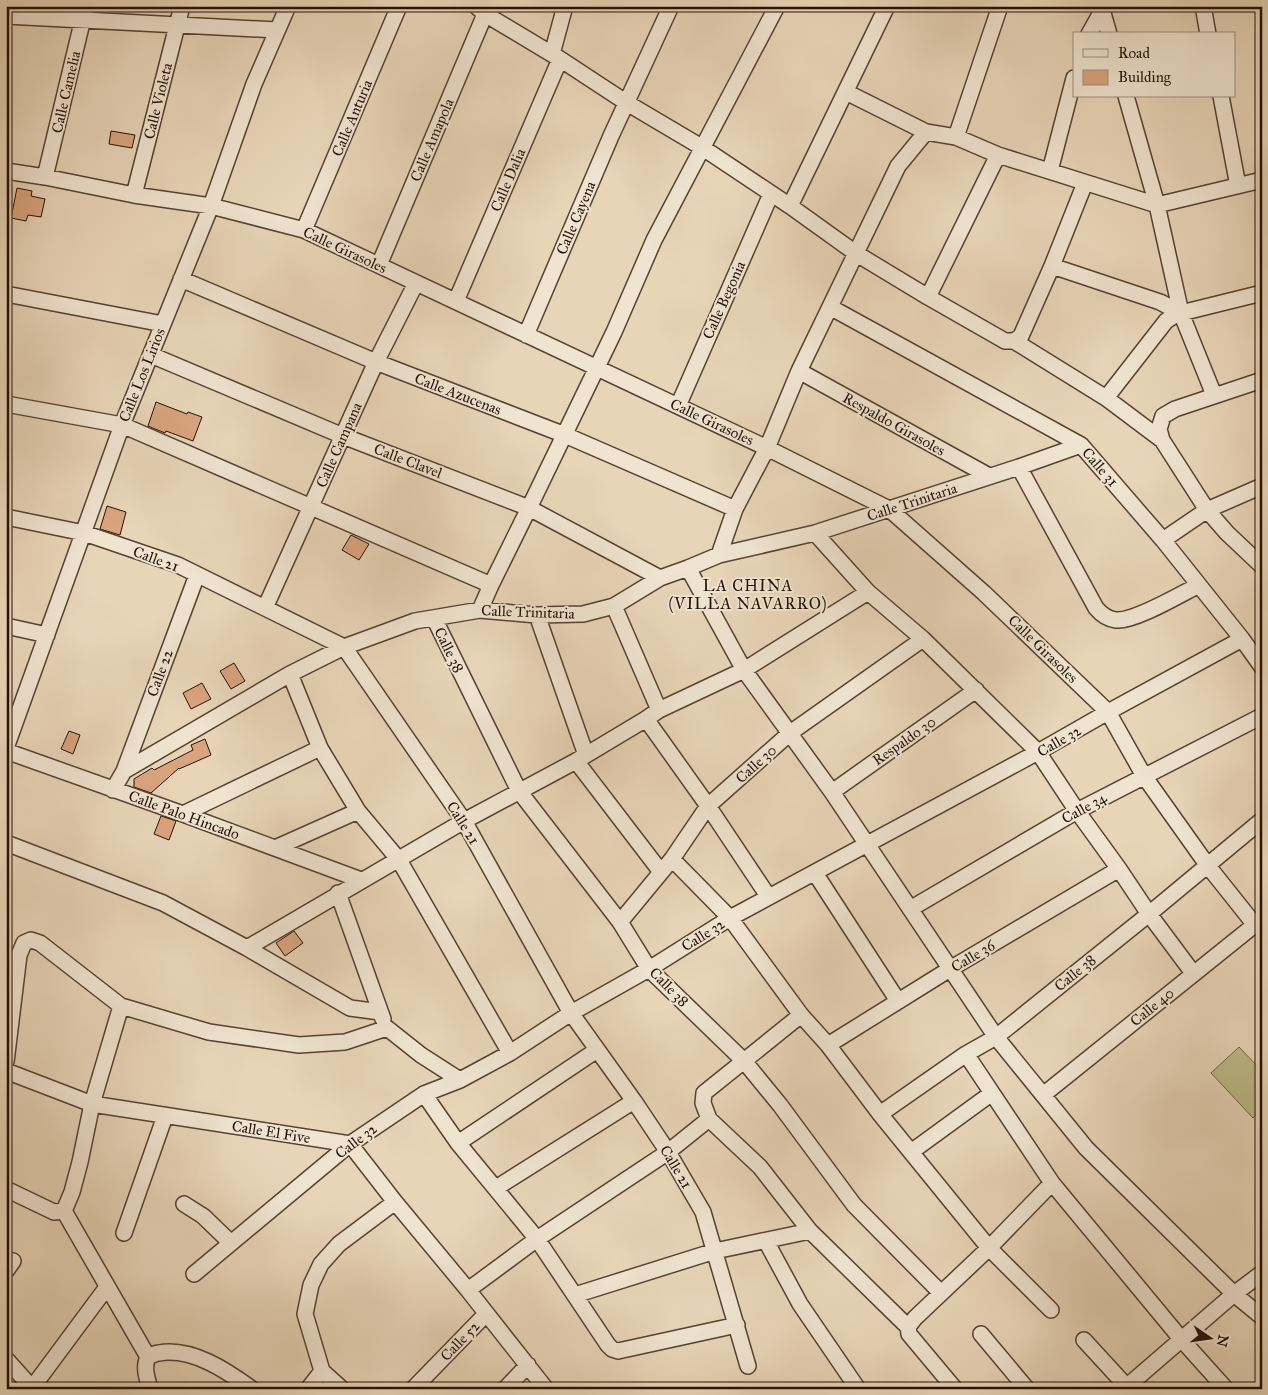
<svg xmlns="http://www.w3.org/2000/svg" width="1268" height="1395" font-family="'IM FELL Great Primer',serif">
<style>
.green{fill:#bdbb8a;stroke:#706648}
.building{fill:#daa47e;stroke:#241106}
.lines{fill:none;stroke-linecap:round;stroke-linejoin:round}
.minor-casing{stroke:#554232;stroke-width:18}
.minor{stroke:#f0e4d1;stroke-width:15}
.labels{text-anchor:middle;dominant-baseline:central;stroke-width:4;stroke-linejoin:round;paint-order:stroke}
.street-label{font-size:15px;fill:#241106;stroke:#f0e4d1}
.neighbourhood-label{font-size:16px;letter-spacing:1px;fill:#241106;stroke:#f0e4d1}
</style>
<rect width="100%" height="100%" fill="#e8d5b8"/>
<filter id="stains"><feTurbulence type="fractalNoise" baseFrequency=".004" numOctaves="4"/><feColorMatrix values="0 0 0 0 .2 0 0 0 0 .09 0 0 0 0 .02 0 0 0 .5 -.17"/></filter>
<radialGradient id="worn" r=".72"><stop offset=".6" stop-color="#630" stop-opacity="0"/><stop offset="1" stop-color="#630" stop-opacity=".3"/></radialGradient>
<!-- green -->
<path class="green" d="M1239,1047l23,24v38l-9,9 -42,-45z"/>
<!-- building -->
<path class="building" d="M111,131l24,4 -3,13 -23,-4z
M17,188l15,3 -1,5 14,3 -4,18 -13,-2 -2,6 -15,-3z
M156,402l31,12 1,-2 14,5 -9,24 -27,-10 -1,2 -17,-7z
M107,506l19,6 -6,23 -20,-6z
M351,535l18,9 -10,16 -17,-10z
M234,663l11,18 -14,8 -11,-18z
M202,683l9,16 -20,10 -8,-16z
M69,731l11,4 -7,19 -12,-5z
M205,739l6,16 -32,14v-1l-28,25 -17,-6v-8l18,-11 2,2 39,-20 -2,-5z
M161,816l15,5 -7,19 -15,-6z
M294,931l9,12 -18,13 -9,-13z"/>
<g class="lines">
<!-- minor casing -->
<g class="minor-casing">
<path id="minor" d="M476,6l9,8 75,45 67,44 76,45 87,58 67,48 71,43 77,44h9l7,-5 31,-70 33,-83
M1000,6l-44,131 42,18 159,50 105,-25
M1101,6l8,28
M1203,6l5,28
M6,16l271,14
M1089,34l13,-23
M552,54l13,-48
M846,92l80,40
M1126,96l31,109 24,108 81,-20
M1221,96l17,90
M6,171l39,6 89,18 77,11 93,24 463,218 122,61 95,84 124,119 36,64 64,90 47,59
M1050,171l24,-93
M45,177l41,-171
M134,195l48,-189
M790,206l97,-200
M304,230l95,-224
M379,265l106,-251
M1052,266l108,36 21,11 33,82
M181,279l195,83 189,73 170,74
M6,294l157,30
M928,297l70,-142
M456,301l104,-242
M830,307l251,138 82,95 79,99 20,28
M526,335l85,-199 60,-130
M1014,341l92,57 56,42
M151,355l192,81 186,72 131,70
M799,371l190,105
M1262,380l-87,29 -12,7 -4,13 3,11 45,70 20,23 35,33
M1106,398l60,-77 6,-4 9,-4
M6,404l116,21 369,160
M678,406l93,-212
M1019,467l77,141c5,6 11,11 20,12 18,2 65,-26 83,-35
M6,517l78,16 94,32 166,82 120,174 107,192 63,88 34,51 35,60 45,154
M815,533l53,59 55,47 115,113 39,59 42,58 30,45 44,59
M1163,540l44,-30 55,-24
M719,555l16,-46 32,-61 32,-77 99,-205 28,-34 30,5
M688,568l56,102 88,122 164,245 90,111 148,146 28,23
M614,606l45,104
M265,608l111,-246 40,-79
M480,610l11,-25 38,-77 85,-176 40,-92 123,-234
M537,615l49,140
M434,618l85,173 101,131 29,47 95,92 36,44 74,100 87,88
M6,626l41,9
M290,674l30,74 38,63 41,49 111,193
M646,719l62,87 60,90
M6,748l116,-323 89,-219 43,-122 34,-78
M6,751l177,63 178,66
M576,761l85,111
M124,771l73,-196
M113,790l11,-19 166,-97 54,-27 71,-26 65,-11 57,5 46,-1 31,-8 46,-28 28,-10 31,-13 96,-22 204,-66 62,-22
M832,792l144,-102
M183,814l137,-66
M6,843l157,60 84,45 103,60 30,4
M275,848l83,-37
M672,859l58,59 71,97 27,30 52,69 109,134 62,62
M815,873l83,128
M338,893l45,126
M910,909l167,-98 185,-95
M620,922l52,-63 36,-53 82,-73 133,-94
M247,948l217,-127 112,-60 70,-42 13,-9 85,-40 124,-78
M828,1045l122,-76 169,-100
M966,1054l86,129 130,157 44,49
M6,1062l13,-107 5,-12 7,-3 9,3 81,63
M6,1071l86,33 258,40 45,58 73,88 78,99
M424,1094l34,49 139,-93
M1043,1095l219,-176
M880,1114l86,-60 30,-17 153,-123 113,-94
M709,1119l51,48 50,64 98,96
M458,1143l79,96 71,106 4,4 6,2 119,-26
M911,1152l81,-59
M496,1188l138,-87
M6,1189l48,23 10,-1
M184,1204l19,12 28,27
M64,1211l8,-19 8,-30 12,-58 29,-98 88,26 90,13 46,-3 42,-14 34,27 39,25
M64,1211l84,146
M124,1233l41,-117
M766,1241l34,63 58,85
M6,1271l7,-10
M194,1274l156,-130 74,-50 36,-14 50,-27 61,-40 78,-44 81,-51 308,-166 70,-40 134,-73
M468,1290l69,-51 131,-87 41,-33 -6,-16 1,-10 97,-78
M575,1295l140,-44 95,-20
M981,1334l46,55
M1084,1340l45,49
M6,1359l27,30
M32,1388l75,-101
M150,1389c-3,-11 -7,-22 -2,-32 3,-1 7,-4 11,-4 33,-6 68,18 93,36
M308,1389l14,-18
M342,1389l-20,-18 -17,-57 6,-29 10,-21 18,-20 56,-42
M413,1389l73,-75
M505,1389l23,-24
M955,1389l-46,-55 -1,-7 7,-9 74,-70 63,-65
M1124,1389l110,-95 28,-21"/>
</g>
<!-- minor -->
<use href="#minor" class="minor"/>
</g>
<g class="labels">
<!-- street labels -->
<g class="street-label">
<text transform="translate(66 92) rotate(-77)">Calle Camelia</text>
<text transform="translate(158 101) rotate(-76)">Calle Violeta</text>
<text transform="translate(352 118) rotate(-67)">Calle Anturia</text>
<text transform="translate(432 140) rotate(-67)">Calle Amapola</text>
<text transform="translate(508 180) rotate(-67)">Calle Dalia</text>
<text transform="translate(576 218) rotate(-67)">Calle Cayena</text>
<text transform="translate(345 250) rotate(25)">Calle Girasoles</text>
<text transform="translate(724 300) rotate(-66)">Calle Begonia</text>
<text transform="translate(142 375) rotate(-68)">Calle Los Lirios</text>
<text transform="translate(458 394) rotate(21)">Calle Azucenas</text>
<text transform="translate(712 422) rotate(25)">Calle Girasoles</text>
<text transform="translate(894 424) rotate(29)">Respaldo Girasoles</text>
<text transform="translate(339 445) rotate(-66)">Calle Campana</text>
<text transform="translate(408 461) rotate(21)">Calle Clavel</text>
<text transform="translate(1100 467) rotate(49)">Calle 31</text>
<text transform="translate(912 502) rotate(-18)">Calle Trinitaria</text>
<text transform="translate(156 559) rotate(20)">Calle 21</text>
<text transform="translate(528 612) rotate(2)">Calle Trinitaria</text>
<text transform="translate(1043 649) rotate(44)">Calle Girasoles</text>
<text transform="translate(449 650) rotate(64)">Calle 38</text>
<text transform="translate(160 673) rotate(-70)">Calle 22</text>
<text transform="translate(904 741) rotate(-35)">Respaldo 30</text>
<text transform="translate(1059 741) rotate(-30)">Calle 32</text>
<text transform="translate(756 764) rotate(-42)">Calle 30</text>
<text transform="translate(1084 808) rotate(-29)">Calle 34</text>
<text transform="translate(184 815) rotate(20)">Calle Palo Hincado</text>
<text transform="translate(463 823) rotate(58)">Calle 21</text>
<text transform="translate(703 935) rotate(-32)">Calle 32</text>
<text transform="translate(973 956) rotate(-31)">Calle 36</text>
<text transform="translate(1075 973) rotate(-39)">Calle 38</text>
<text transform="translate(669 987) rotate(45)">Calle 38</text>
<text transform="translate(1152 1007) rotate(-39)">Calle 40</text>
<text transform="translate(271 1132) rotate(9)">Calle El Five</text>
<text transform="translate(356 1141) rotate(-37)">Calle 32</text>
<text transform="translate(676 1167) rotate(59)">Calle 21</text>
<text transform="translate(460 1341) rotate(-46)">Calle 52</text>
</g>
<!-- neighbourhood labels -->
<g class="neighbourhood-label">
<text x="748" y="585">LA CHINA<tspan x="748" dy="18">(VILLA NAVARRO)</tspan></text>
</g>
</g>
<!-- margin -->
<rect width="1268" height="1395" fill="none" stroke="#e8d5b8" stroke-width="25"/>
<rect x="8" y="8" width="1253" height="1380" fill="none" stroke="#241106" stroke-width="2.5"/>
<rect x="12" y="12" width="1243" height="1370" fill="none" stroke="#241106"/>
<!-- legend -->
<rect x="1073" y="32" width="162" height="65" fill="#f0e4d1" stroke="#9e9080"/>
<rect x="1083" y="49" width="25" height="8" fill="#f0e4d1" stroke="#9e9080"/>
<text x="1118" y="58" font-size="15" fill="#241106">Road</text>
<rect x="1083" y="70" width="25" height="15" fill="#daa47e" stroke="#9e9080"/>
<text x="1118" y="82" font-size="15" fill="#241106">Building</text>
<!-- north arrow -->
<g transform="translate(1210 1338) rotate(103)" stroke="#f0e4d1" stroke-width="4" paint-order="stroke">
<path d="M0-4L9 19L0 12L-9 19Z" fill="#241106"/>
<text y="-8" font-size="14" font-weight="bold" text-anchor="middle" fill="#241106">N</text>
</g>
<rect width="100%" height="100%" filter="url(#stains)"/>
<rect width="100%" height="100%" fill="url(#worn)"/>
</svg>
